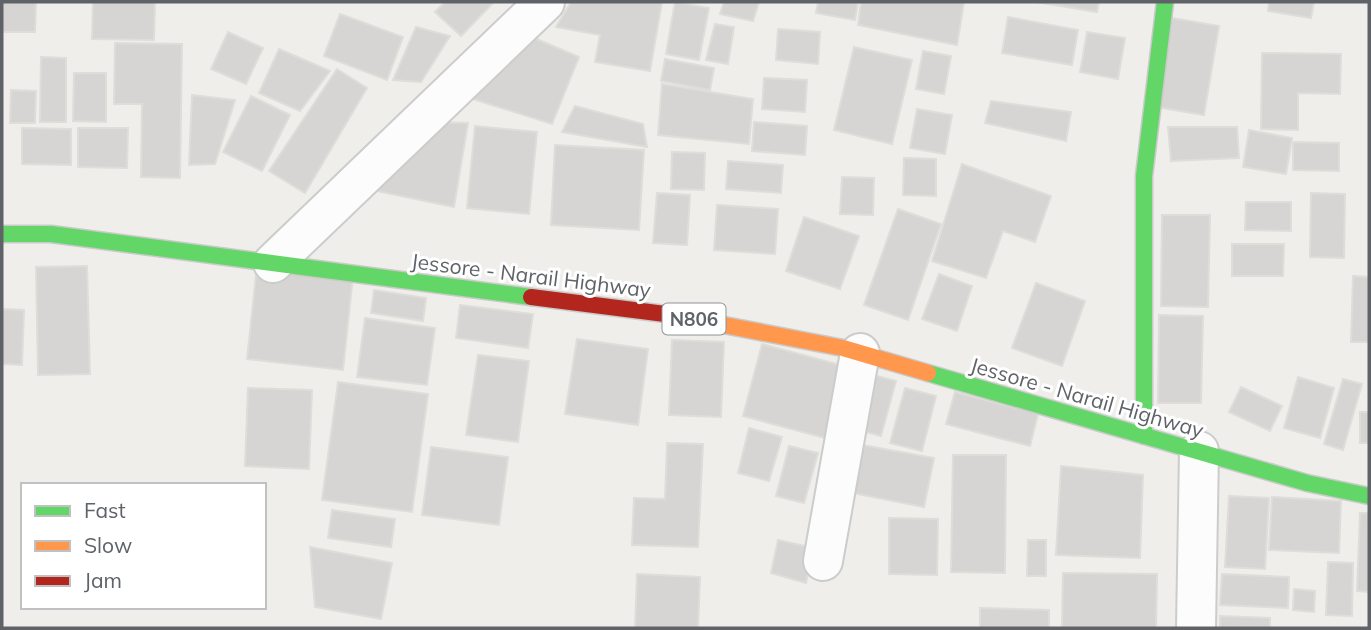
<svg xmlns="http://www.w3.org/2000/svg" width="1371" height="630" font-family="Mulish,sans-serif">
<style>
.building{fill:#d6d5d3;stroke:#deddd9;stroke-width:2}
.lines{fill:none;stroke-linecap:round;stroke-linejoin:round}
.street-casing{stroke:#cbcccc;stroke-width:42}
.fast-casing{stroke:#cacacb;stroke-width:19}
.slow-casing{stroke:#cacacb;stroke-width:19}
.jam-casing{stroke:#cacacb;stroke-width:19}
.street{stroke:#fdfcfc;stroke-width:38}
.fast{stroke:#63d668;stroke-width:16}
.slow{stroke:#ff974d;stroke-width:16}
.jam{stroke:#b3261e;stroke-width:16}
.labels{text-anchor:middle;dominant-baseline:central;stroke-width:6;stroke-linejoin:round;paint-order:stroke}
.shield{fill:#fff;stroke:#8f9295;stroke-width:2}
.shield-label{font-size:19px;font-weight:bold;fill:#5f6368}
.street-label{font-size:21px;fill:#5f6368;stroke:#fff}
</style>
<rect width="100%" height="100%" fill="#efeeea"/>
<!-- building -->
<path class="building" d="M2,2h34l-1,30h-33z
M93,2h62l-1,38 -62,-1z
M445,2h49l-33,34 -26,-24z
M571,2h91l-12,69 -55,-9 5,-27 -44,-8z
M675,2l34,6 -10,52 -33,-6z
M724,2h35l-6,19 -33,-7z
M818,2h40l-3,18 -39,-7z
M861,2h103l-7,43 -99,-20z
M1036,2h63l-2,10z
M1269,2h45l-3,16 -43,-7z
M340,14l63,23 -16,43 -63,-24z
M1008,17l70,13 -6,35 -70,-12z
M1172,18l47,8 -15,89 -48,-8z
M715,24l19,3 -6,37 -22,-4z
M416,27l34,9 -29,46 -28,-2z
M778,29l42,3 -2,32 -42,-4z
M228,32l35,16 -17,36 -35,-15z
M1087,32l38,6 -7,41 -38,-7z
M532,37l47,20 -27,67 -79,-25z
M115,43l67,1 -2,134 -39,-1 1,-73h-28z
M854,47l58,13 -20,84 -58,-14z
M279,49l51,22 -30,40 -41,-18z
M923,51l28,5 -7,38 -28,-5z
M1262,53l79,1 -1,40 -42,-1v37l-37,-1z
M41,57l25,1v64h-26z
M665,59l49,9 -4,22 -49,-9z
M337,69l30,19 -62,105 -36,-22z
M74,73h32v49l-33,-1z
M764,78l43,2 -2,32 -43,-3z
M662,84l91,15 -4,45 -91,-9z
M11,90l25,1 -1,32h-25z
M192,95l43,5 -20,64 -26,1z
M251,96l39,19 -28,56 -39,-19z
M991,101l80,11 -5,29 -81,-18z
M575,106l68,18 4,23 -85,-15z
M917,109l35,6 -7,39 -35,-6z
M426,122l42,1 -14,84 -92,-19z
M754,122l53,4 -2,29 -53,-4z
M475,126l62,6 -8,82 -62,-6z
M1168,127h69l2,31 -68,3z
M22,128l49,1v36l-49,-1z
M78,128h50l-1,40 -49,-1z
M1249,130l43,8 -6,36 -43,-7z
M1293,142l46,1v28l-46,-1z
M555,145l89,5 -5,80 -88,-5z
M672,152l33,1 -1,37 -33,-1z
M904,158l32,1v37l-33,-1z
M728,161l55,4 -2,28 -55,-4z
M962,164l89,32 -16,46 -32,-11 -17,47 -54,-17z
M842,177l32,1 -1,37 -33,-1z
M657,193l33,2 -3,50 -34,-2z
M1311,193l34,1 -1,64 -34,-1z
M1246,202h45v29l-46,-1z
M717,205l61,4 -3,45 -61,-4z
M898,209l43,15 -33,96 -44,-15z
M1162,215h48l-2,92 -47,-1z
M804,217l55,19 -19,53 -54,-18z
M1232,244h52l-1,32h-51z
M87,266l3,108 -52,1 -2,-108z
M257,266l96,10 -10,94 -96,-11z
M939,274l33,12 -15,45 -35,-12z
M1353,276l16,1v65h-18z
M1036,283l49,18 -23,65 -50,-18z
M374,290l52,8 -3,23 -52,-8z
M460,305l73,9 -5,34 -72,-10z
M2,309l22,1 -2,55 -20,-1z
M1159,315l44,1 -2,87h-43z
M365,318l70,10 -8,57 -70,-8z
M577,339l71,10 -10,76 -73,-11z
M672,340l52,2 -3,75 -52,-2z
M762,344l82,22 -19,72 -82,-22z
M478,355l51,6 -11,81 -52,-7z
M854,370l42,11 -15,55 -41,-11z
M1298,377l36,11 -14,50 -36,-10z
M1343,379l19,5 -19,66 -19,-6z
M338,382l90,12 -16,118 -90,-12z
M1241,387l41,19 -12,25 -41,-19z
M248,388l64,2 -3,79 -64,-3z
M905,388l31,8 -14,55 -32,-8z
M955,392l83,22 -8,32 -84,-22z
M1360,412h9v31h-9z
M749,428l33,9 -13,44 -31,-8z
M846,442l88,16 -10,49 -87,-17z
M667,443l36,1 -5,103 -66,-2 2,-47 31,1z
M789,446l29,7 -14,50 -28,-7z
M431,447l77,10 -9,68 -77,-10z
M953,455h53l-1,118 -54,-1z
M1061,466l82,9 -3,83 -84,-3z
M1229,496l40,2 -4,71 -40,-2z
M1272,497l69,4 -2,52 -70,-3z
M332,510l63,9 -4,28 -63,-9z
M1360,513h9v79l-12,-1z
M889,518l49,1 -1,56 -48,-1z
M778,540l36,8 -8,35 -35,-10z
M1028,540h18v36h-19z
M310,547l82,16 -11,56 -66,-12z
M1328,562l25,1 -1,53 -26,-1z
M1063,573l94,1 -1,54h-94z
M637,574l63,3 -2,51h-63z
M1222,574l67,3 -1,31 -68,-3z
M1294,589l21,2 -1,21 -21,-2z
M980,608l69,2v18h-69z
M1220,616l50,2v10h-50z"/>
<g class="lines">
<!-- street casing -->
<g class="street-casing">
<path id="street" d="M273,263l272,-261
M823,561l37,-208
M1196,628l3,-177"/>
</g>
<!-- fast casing -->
<g class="fast-casing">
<path id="fast" d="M2,234h49l480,63
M928,373l379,110 62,13
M1144,436v-260l21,-174"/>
</g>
<!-- slow casing -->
<g class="slow-casing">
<path id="slow" d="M703,321l140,27 85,25"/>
</g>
<!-- jam casing -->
<g class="jam-casing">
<path id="jam" d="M531,297l142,18 30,6"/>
</g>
<!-- street -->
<use href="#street" class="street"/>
<!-- fast -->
<use href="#fast" class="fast"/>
<!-- slow -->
<use href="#slow" class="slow"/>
<!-- jam -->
<use href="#jam" class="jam"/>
</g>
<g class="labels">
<!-- shield labels -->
<rect class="shield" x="662.5" y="303.5" width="63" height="31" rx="5"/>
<g class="shield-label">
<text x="694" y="319">N806</text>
</g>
<!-- street labels -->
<g class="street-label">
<text transform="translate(531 275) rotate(7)">Jessore - Narail Highway</text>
<text transform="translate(1087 397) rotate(16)">Jessore - Narail Highway</text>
</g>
</g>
<!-- border -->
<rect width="1371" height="630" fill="none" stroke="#5f6368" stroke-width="7"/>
<!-- legend -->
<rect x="21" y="483" width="245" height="126" fill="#ffffff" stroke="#bfc1c3" stroke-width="2"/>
<rect x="35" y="506" width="35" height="10" fill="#63d668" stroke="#bfc1c3" stroke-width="2"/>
<text x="84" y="518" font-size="21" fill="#5f6368">Fast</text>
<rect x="35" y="541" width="35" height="10" fill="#ff974d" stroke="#bfc1c3" stroke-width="2"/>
<text x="84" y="553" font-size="21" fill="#5f6368">Slow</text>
<rect x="35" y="576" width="35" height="10" fill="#b3261e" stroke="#bfc1c3" stroke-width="2"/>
<text x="84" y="588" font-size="21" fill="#5f6368">Jam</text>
</svg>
